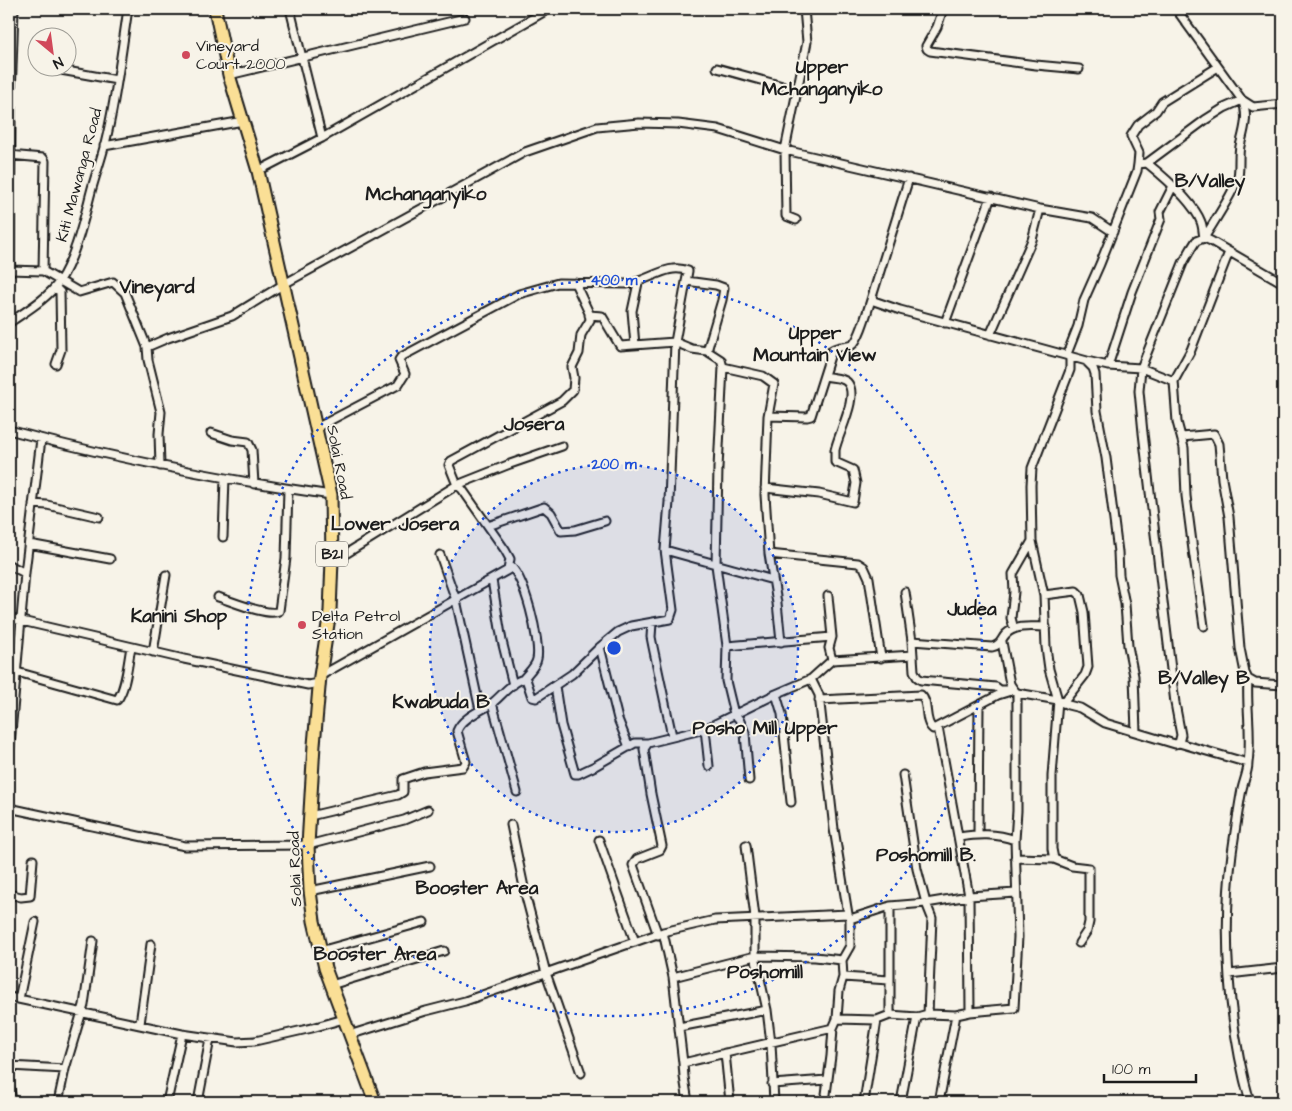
<svg xmlns="http://www.w3.org/2000/svg" width="1292" height="1111" font-family="'Architects Daughter',sans-serif">
<style>
.lines{fill:none;stroke-linecap:round;stroke-linejoin:round}
.minor-casing{stroke:#1c1c1c;stroke-width:11}
.trunk-casing{stroke:#1c1c1c;stroke-width:15}
.minor{stroke:#f7f3e8;stroke-width:7}
.trunk{stroke:#fadf96;stroke-width:11}
.ring{fill:none;stroke:#1d4ed8;stroke-width:2.5;stroke-dasharray:2.5 5}
.poi-dot{fill:#d1495b;stroke:#f7f3e8;stroke-width:2}
.labels{text-anchor:middle;dominant-baseline:central;stroke-width:4;stroke-linejoin:round;paint-order:stroke}
.shield{fill:#f7f3e8;stroke:#5e5c59;stroke-width:1}
.shield-label{font-size:15px;font-weight:bold;fill:#1c1c1c}
.poi-label{font-size:16px;fill:#1c1c1c;stroke:#f7f3e8;text-anchor:start}
.street-label{font-size:16px;fill:#1c1c1c;stroke:#f7f3e8}
.quarter-label{font-size:19px;font-weight:bold;fill:#1c1c1c;stroke:#f7f3e8}
.centre{fill:#1d4ed8;stroke:#f7f3e8;stroke-width:2.5}
.ring-label{font-size:15px;text-anchor:middle;font-weight:bold;fill:#1d4ed8;stroke:#f7f3e8;stroke-width:4;stroke-linejoin:round;paint-order:stroke}
</style>
<rect width="100%" height="100%" fill="#f7f3e8"/>
<filter id="ink" filterUnits="userSpaceOnUse"><feTurbulence type="fractalNoise" baseFrequency=".02" numOctaves="2"/><feDisplacementMap in="SourceGraphic" scale="10" xChannelSelector="R" yChannelSelector="G"/><feConvolveMatrix kernelMatrix="1 2 1 2 8 2 1 2 1" color-interpolation-filters="sRGB"/></filter>
<g filter="url(#ink)">
<g class="lines">
<!-- minor casing -->
<g class="minor-casing">
<path id="minor" d="M290,9l32,129
M943,9l-6,18 -11,19 1,3 3,2 106,14 43,4
M1176,9l66,91c7,15 2,30 -2,46 -2,10 0,21 -2,31 -4,16 -25,46 -34,61
M717,68l80,22
M55,69l62,11
M229,75l236,-57
M104,146l139,-25
M1147,163l58,-43 19,-12 18,-8 11,7 30,-3
M1138,164l1,-11 -8,-17 7,-11 18,-14 6,-9 56,-35
M258,171l64,-33 227,-129
M796,220l-10,-4 -1,-66 22,-108 -3,-33
M9,270l34,1 2,-110 -2,-3 -34,-3
M10,270l1,-173 3,-88
M43,271l36,21 34,-10 12,11 22,54
M686,281l30,4 8,3 -2,12 -15,51
M55,287l5,5 1,58 -5,14
M871,300l38,-122
M9,323c17,-12 38,-24 50,-41 17,-26 25,-64 33,-94 4,-14 9,-29 13,-44 11,-44 16,-90 23,-135
M945,323l46,-126
M990,335l42,-95 8,-31
M635,345l-3,-34 6,-28
M1087,362l6,6 2,6 2,37 9,47 12,94 1,23 6,29 3,42 6,30 2,56
M1108,366l24,-74 29,-73 -1,-7 13,-26
M723,367l40,9 11,8 -6,32 -3,79 4,59 8,49 4,39
M1174,381l17,-31 38,-98
M768,416l39,1 4,-1 21,-66c7,-5 13,-2 20,-5 7,-4 16,-36 19,-45l29,10 187,51 21,5 33,2 33,13 3,41 7,26 2,48 7,54 11,76
M316,428l82,-43 7,-11 -6,-14 2,-3 118,-63 39,-11 69,1c21,-2 41,-22 61,-13l-13,71 17,7 15,2 14,9 2,7 -5,101 -2,97 11,81 -1,35 8,33 5,5 6,14 4,47
M9,430c106,29 213,49 322,65
M211,433l21,7 16,2 4,8 2,34
M1182,437l32,-3 5,10 3,35 7,38 11,131 5,25 3,6 7,4 28,2
M160,466l-1,-32 2,-22 -13,-52 -1,-13 21,-9 64,-22 52,-32 241,-132 72,-25 42,-4 39,1 40,5 67,21 255,59 52,9 21,14
M765,488l54,6 34,8 3,-19 -3,-13 -18,-8c0,-4 0,-8 0,-12 3,-16 25,-55 12,-68 -5,-5 -16,-4 -23,-6
M33,504l14,1 52,12
M488,526l56,-19 7,6 10,18 14,-1 30,-9
M223,537l2,-59
M29,544l81,15
M665,550l108,30
M769,554l89,9 6,4 5,11 12,80
M440,555l16,45 24,110
M332,560l15,-7 110,-68 53,-21 52,-18
M9,565l16,8
M509,565c15,8 32,78 28,94 -1,7 -9,14 -13,19
M492,580l10,61 11,44
M905,592l7,49 2,30 3,6 4,3 75,7 4,3h9
M1044,595l32,-4 4,4 4,17 4,55 -3,8 -22,28
M828,596l4,41 -3,11 3,12
M218,597c13,4 50,20 61,14l7,-53 2,-69
M9,618l175,41 124,26 11,-2
M652,623l-1,14 2,10 19,89
M1014,629l-3,-11 3,-26 -1,-18 19,-33
M912,641l80,6c9,-2 9,-8 14,-13 10,-10 28,-7 40,-7
M1002,642l8,42 4,6
M727,646l105,-9
M600,647l18,72 11,28
M153,652l13,-77
M17,672l100,28c9,-11 11,-38 14,-53
M320,676l188,-106 2,-11 -5,-9 -43,-61 -5,-4 -8,-20 2,-4 111,-60 11,-11 1,-12 -2,-11 7,-14 2,-18 9,-15 -1,-7 -14,-30
M811,679l8,16 15,134 14,85 2,5v27l-8,14 1,17 -4,14 -2,28 -4,9 -2,28 -6,46
M1248,679c-2,28 4,56 0,84 0,9 -4,17 -6,26 -4,21 -7,43 -10,64 -10,80 -4,171 18,249
M555,686l6,39 14,49h3l17,-8 40,-23h13
M776,694l6,20 9,88
M819,700l102,-5c9,8 2,26 12,34l65,-34 16,-5 3,3 41,7 10,5 12,3 25,15 70,21 4,-1 2,-8 -6,-32 -32,-270 -4,-42 2,-23 42,-105 8,-14 5,-8 8,-3 7,3 72,42
M492,703l25,89
M938,727l31,169 1,116
M705,729l4,37
M1179,743l69,20
M9,756l16,-183 16,-134
M903,775l14,94 9,34 6,15 -4,96
M9,808l176,38 123,-1 96,-25 24,-10
M310,816l88,-21 5,-3v-13l21,-7 39,-5 3,-5 -9,-31c5,-13 23,-20 34,-27 10,-7 22,-25 35,-25l6,18 4,1 36,-24 28,-27 18,-15 13,-6 39,-7 3,-9 -8,-60 4,-48 6,-160 -55,4 -18,-30 -13,-1
M511,825l15,72 20,76 35,100
M978,834l1,-128
M959,837c19,-3 37,-4 56,3
M599,840l36,102
M746,845l9,72v39l12,54 4,33 3,59
M1015,858l39,1 18,7 17,2v54l-2,9 -8,12
M1054,859l-2,-10v-73l6,-76 -9,-31 -3,-22 -2,-52 -12,-54 -1,-56 1,-17 38,-98v-11l-3,-5 11,-28 6,-26 16,-36 37,-93 1,-7 9,-1c16,13 47,40 54,59 2,5 2,11 3,16
M310,891l120,-25
M9,894l12,3 9,-1 3,-36
M890,906v109
M850,919l40,-13 36,-3 43,-7 47,-3
M663,932l10,45 10,86
M658,935l-25,-70 4,-6 23,-9 2,-4 -11,-52 -7,-45 4,-6 57,-14 71,-35 35,-15 21,-19 81,-5
M320,951l104,-29
M1229,974l54,-6
M673,977l82,-21 60,1 27,3
M843,977l46,3
M331,985l113,-34
M9,997l173,37 55,8 18,-1 57,-13 32,-9
M19,999l16,-77
M837,1019l40,1 13,-5 27,2 11,-3 28,1 14,-3 44,-4 4,-71 -3,-97 2,-29v-118
M140,1024l11,-80
M679,1027l88,-17
M349,1035l77,-24 39,-10 198,-69 52,-12 133,-6
M725,1053l5,49
M9,1066l56,3
M9,1081l3,21
M772,1084l55,-4
M58,1102l7,-33 19,-64 9,-64
M167,1102l15,-68
M198,1102l12,-63
M688,1102l-4,-25 -1,-14 150,-35
M864,1102l13,-82
M901,1102l16,-85
M939,1102l17,-87"/>
</g>
<!-- trunk casing -->
<g class="trunk-casing">
<path id="trunk" d="M215,9l14,66 29,96 73,324 1,65 -2,51 -10,65 -6,69 -6,100 2,46 4,30 11,47 50,134"/>
</g>
<!-- minor -->
<use href="#minor" class="minor"/>
<!-- trunk -->
<use href="#trunk" class="trunk"/>
</g>
</g>
<!-- distance rings -->
<circle cx="614" cy="648" r="184" fill="#1d4ed8" fill-opacity=".12"/>
<g class="ring">
<circle cx="614" cy="648" r="184"/>
<circle cx="614" cy="648" r="368"/>
</g>
<!-- markers -->
<g class="poi-dot">
<circle cx="186" cy="55" r="5"/>
<circle cx="302" cy="625" r="5"/>
</g>
<g class="labels">
<!-- shield labels -->
<rect class="shield" x="316" y="541.5" width="32" height="25" rx="4"/>
<g class="shield-label">
<text x="332" y="554">B21</text>
</g>
<!-- poi labels -->
<g class="poi-label">
<text x="196" y="46">Vineyard<tspan x="196" dy="18">Court 2000</tspan></text>
<text x="312" y="616">Delta Petrol<tspan x="312" dy="18">Station</tspan></text>
</g>
<!-- street labels -->
<g class="street-label">
<text transform="translate(79 175) rotate(-75)">Kiti Mawanga Road</text>
<text transform="translate(339 462) rotate(79)">Solai Road</text>
<text transform="translate(295 869) rotate(-92)">Solai Road</text>
</g>
<!-- quarter labels -->
<g class="quarter-label">
<text x="822" y="67">Upper<tspan x="822" dy="22">Mchanganyiko</tspan></text>
<text x="1210" y="181">B/Valley</text>
<text x="426" y="194">Mchanganyiko</text>
<text x="157" y="287">Vineyard</text>
<text x="815" y="333">Upper<tspan x="815" dy="22">Mountain View</tspan></text>
<text x="534" y="424">Josera</text>
<text x="395" y="524">Lower Josera</text>
<text x="972" y="609">Judea</text>
<text x="179" y="616">Kanini Shop</text>
<text x="1204" y="678">B/Valley B</text>
<text x="441" y="702">Kwabuda B</text>
<text x="765" y="728">Posho Mill Upper</text>
<text x="926" y="855">Poshomill B.</text>
<text x="477" y="888">Booster Area</text>
<text x="375" y="954">Booster Area</text>
<text x="765" y="972">Poshomill</text>
</g>
</g>
<circle cx="614" cy="648" r="8" class="centre"/>
<g class="ring-label">
<text x="614" y="285">400 m</text>
<text x="614" y="469">200 m</text>
</g>
<!-- margin -->
<rect width="1292" height="1111" fill="none" stroke="#f7f3e8" stroke-width="30"/>
<rect x="15" y="15" width="1262" height="1081" fill="none" stroke="#1c1c1c" stroke-width="2" filter="url(#ink)"/>
<!-- north arrow -->
<g transform="translate(52 52) rotate(151)"><circle r="24" fill="#f7f3e8" stroke="#9f9d96"/>
<path d="M0-4L9 19L0 12L-9 19Z" fill="#d1495b"/>
<text y="-8" font-size="14" font-weight="bold" text-anchor="middle" fill="#1c1c1c">N</text>
</g>
<!-- scale -->
<path d="M1104 1074v8h92v-8" fill="none" stroke="#1c1c1c" stroke-width="2.5"/>
<text x="1112" y="1074" font-size="15" fill="#1c1c1c" stroke="#f7f3e8" stroke-width="4" paint-order="stroke">100 m</text>
</svg>
